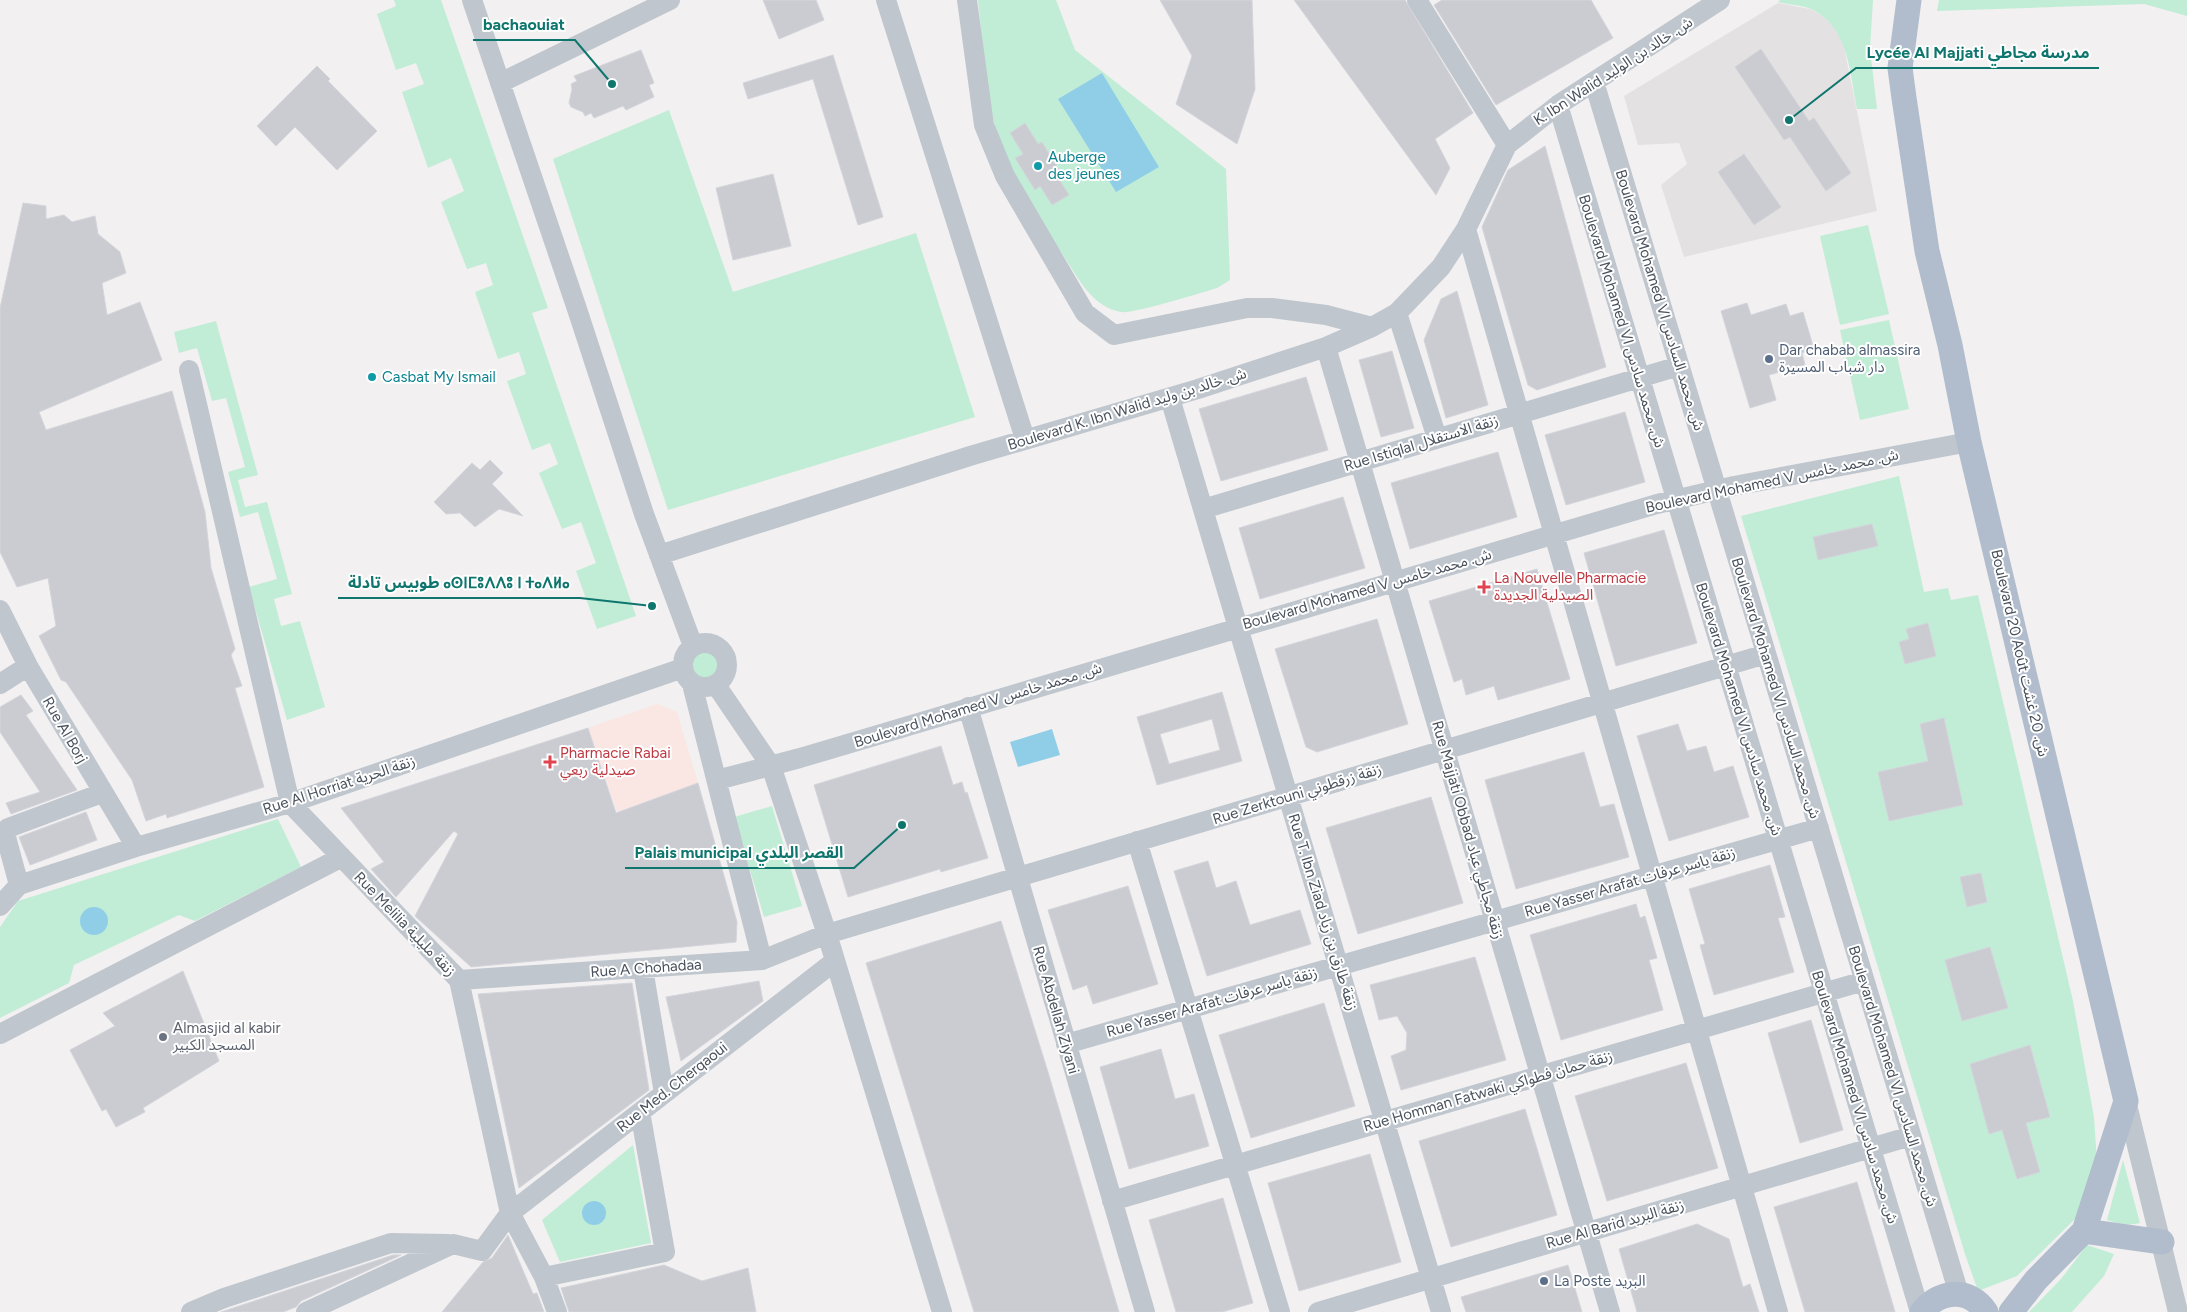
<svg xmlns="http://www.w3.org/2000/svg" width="2187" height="1312" font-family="Figtree,'Noto Sans Arabic','Noto Sans Tifinagh',sans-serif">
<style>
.education{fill:#e3e1e1}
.medical{fill:#fae6e2}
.green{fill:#c1edd6}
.water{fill:#90cee8}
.building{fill:#caccd2;stroke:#d4d5db;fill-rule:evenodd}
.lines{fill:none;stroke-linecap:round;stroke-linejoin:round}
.minor{stroke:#bfc6ce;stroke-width:20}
.major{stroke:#b1bdcd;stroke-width:25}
.culture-dot{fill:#0f9aa8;stroke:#fff;stroke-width:2}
.service-dot{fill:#5c6f8a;stroke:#fff;stroke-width:2}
.health-dot{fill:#e0444e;stroke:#fff;stroke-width:2}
.worship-dot{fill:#6b7280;stroke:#fff;stroke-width:2}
.labels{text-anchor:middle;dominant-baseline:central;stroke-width:4;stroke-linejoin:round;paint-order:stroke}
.street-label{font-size:15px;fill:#49515c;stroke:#fff}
.culture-label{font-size:15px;fill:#0d838f;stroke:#fff;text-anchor:start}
.service-label{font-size:15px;fill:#4e5e75;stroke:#fff;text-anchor:start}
.health-label{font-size:15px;fill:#be3a42;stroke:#fff;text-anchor:start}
.worship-label{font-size:15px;fill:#5b616d;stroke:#fff;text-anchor:start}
.leader{fill:none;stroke:#0f766e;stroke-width:2}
.callout-dot{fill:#0f766e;stroke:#fff;stroke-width:2}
.callout-label{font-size:16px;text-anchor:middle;font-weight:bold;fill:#0f766e;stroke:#fff;stroke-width:4;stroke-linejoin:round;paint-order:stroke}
</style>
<rect width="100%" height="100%" fill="#f2f0f0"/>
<!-- education -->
<path class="education" d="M1778,3l32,6 13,7 10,10 10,16 34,169 -193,46 -23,-72 26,-21 -8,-21 -41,2 -14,-49z"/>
<!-- medical -->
<path class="medical" d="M657,704l20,8 21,71 -81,29 -29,-84z"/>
<!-- green -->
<path class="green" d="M394,0h47l107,308 -16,5 104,303 -39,13 -21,-58 20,-8 -15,-41 -19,7 -23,-56 19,-9 -8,-21 -18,7 -25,-69 19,-7 -7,-22 -21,7 -23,-67 18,-7 -7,-22 -19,6 -26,-67 23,-11 -13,-33 -23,10 -26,-76 22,-8 -8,-21 -20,7 -19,-56 19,-8z
M978,0h78l19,50 151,119 4,111 -13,8c-17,5 -83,26 -96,24 -28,-5 -42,-32 -56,-54 -20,-31 -45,-62 -59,-97 -20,-50 -22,-108 -28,-161z
M1780,0h93l-3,49 7,60h-20c-7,-35 -8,-81 -44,-99 -10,-5 -24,-5 -35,-8z
M1939,0h248v16l-43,-12 -207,7z
M669,110l64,182 183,-59 59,184 -307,93 -115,-351z
M1868,225l21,89 -49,11 -20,-89z
M1889,320l20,89 -49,11 -20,-90z
M216,321l42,154 -20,5 7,27 22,-5 25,92 -18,5 7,27 19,-5 25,86 -38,13 -38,-133 28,-8 -19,-67 -18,5 -12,-45 17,-5 -19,-69 -14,3 -15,-53 -18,5 -5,-21z
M1899,476l25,116 24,-4 3,12 27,-5 95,406 21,116 3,46 -19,53 -61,60 -39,15 -13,-37 -224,-738z
M691 665a14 14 0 1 1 28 0a14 14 0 1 1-28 0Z
M772,806l30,100 -38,11 -30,-100z
M278,819l23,48 -106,54 -16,-6 -105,50 -5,18 -69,35v-91l18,-26z
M633,1145l18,98 -91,19 -18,-42z
M2123,1160l17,63c-13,3 -21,1 -33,-3z
M2087,1245l27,9 -10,22 -32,36h-43l32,-33z"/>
<!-- water -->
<path class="water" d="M1102,73l57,94 -43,25 -58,-93z
M1052,729l8,26 -42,12 -8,-25z
M80 921a14 14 0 1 1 28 0a14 14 0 1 1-28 0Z
M582 1213a12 12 0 1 1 24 0a12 12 0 1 1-24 0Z"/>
<!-- building -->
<path class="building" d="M763,0h53l8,20 -45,19z
M1160,0h92l3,89 -18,55 -61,-40 16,-48z
M1294,0h111l68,113 -38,26 15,29 -14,27z
M1442,0h149l22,38 -117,67 -62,-100z
M1761,49l48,72 5,-3 37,55 -25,18 -36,-54 -6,3 -49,-73z
M641,50l13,33 -5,2 5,12 -28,13 -3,-4 -29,12 -3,-5 -6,3 -2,-4 -12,-5 -2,-4 3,-14 -1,-5 6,-3 -3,-5z
M833,55l50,162 -25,8 -45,-146 -65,20 -5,-16z
M317,66l13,13 -2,2 49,50 -40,39 -42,-43 -19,19 -19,-20z
M1025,123l13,21 4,-2 19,31 -4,3 12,19 -17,10 -12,-19 -5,4 -20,-32 8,-4 -13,-21z
M1545,146l61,221 -69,23 -9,-5 -46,-158 26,-57z
M1744,154l37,53 -27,18 -36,-53z
M773,174l18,72 -58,14 -17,-72z
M23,203l23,3v13l18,-4 8,7 23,-6 3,18 22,18 6,21 -24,10 5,32 33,-13 22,58 -123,52 7,18 126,-39 33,121 6,56 24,81 -4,6 11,31 -7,2 29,99 -97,31 -1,-4 -20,7 -14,-41 -66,-98 -5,-2 -22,-44 17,-10 -8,-48 -31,9 -17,-35v-244z
M1457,291l31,114 -42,13 -22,-78 17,-41z
M1747,303l4,12 35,-11 4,12 13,-4 11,37 -12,4 3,12 -36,10 7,25 -26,8 -29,-97z
M1392,351l22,77 -33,9 -22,-77z
M1306,377l22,73 -107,31 -22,-72z
M1625,412l20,70 -79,23 -21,-70z
M1498,452l19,65 -107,32 -19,-66z
M490,460l13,13 -11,11 31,32 -24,-7 -24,18 -15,-14 -14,1 -12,-12 38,-39 8,7z
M1343,497l22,71 -105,31 -21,-71z
M1872,524l6,22 -60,14 -5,-23z
M1664,530l33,113 -81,23 -32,-113z
M1537,569l33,110 -72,21 -4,-14 -28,9 -4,-16 -8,3 -25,-81z
M1377,619l31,105 -91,28 -11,-5 -31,-98z
M1928,623l8,33 -31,8 -6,-22 10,-3 -3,-10z
M1222,692l20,69 -85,24 -20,-68zM1212,719l8,31 -51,14 -9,-30z
M21,695l12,16 -7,4 51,75 -66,24 -5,-11 34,-11 -40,-60v-25z
M1944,718l19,87 -74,16 -11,-49 50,-11 -8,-37z
M1678,724l9,27 19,-5 8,26 19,-6 16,51 -80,24 -32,-105z
M588,728l28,85 82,-30 39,139 -1,20 -265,25 -56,-51 43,-82 -4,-3 -58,66 -25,-28 13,-7 -43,-54z
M941,746l12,39 9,-3 3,11 2,-1 21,66 -47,14 -1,-3 -92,28 -34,-112z
M1584,752l16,55 14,-3 15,53 -113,32 -31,-109z
M1431,797l32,106 -105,31 -32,-106z
M86,812l11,28 -67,25 -11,-28z
M1208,861l8,27 20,-7 14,44 50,-15 11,34 -104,32 -33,-105z
M1770,865l15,52 -7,1 16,54 -80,23 -14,-50 5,-1 -16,-55z
M1981,873l6,29 -20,5 -7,-30z
M1128,886l30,98 -65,20 -6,-19 -14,5 -25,-80z
M1636,904l4,14 5,-2 12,42 -8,2 14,50 -102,30 -31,-105z
M1001,921l47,151 71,240h-145l-108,-349z
M1990,947l18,61 -46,13 -17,-61z
M1475,957l31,103 -105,30 -10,-34 15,-6 1,-17 -10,-17 -18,4 -9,-35z
M183,971l36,90 -76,47 2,4 -29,15 -10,-18 -4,2 -32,-61 45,-24 -12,-13z
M759,981l4,20 -82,60 -15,-64z
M632,983l17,107 -130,98 -41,-194z
M1324,1003l31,103 -104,32 -32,-103z
M1811,1020l32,110 -43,13 -32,-110z
M2030,1045l20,72 -24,6 14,49 -23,7 -15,-49 -13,4 -19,-70z
M1161,1049l14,50 19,-5 15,52 -80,23 -29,-102z
M1686,1063l32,105 -111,33 -32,-105z
M1525,1109l32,106 -106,32 -32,-106z
M1370,1154l31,108 -102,29 -31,-108z
M1857,1182l38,130h-90l-31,-105z
M1223,1198l30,105 -31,9h-46l-27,-92z
M1697,1224l32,15 14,48 7,-3 9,28h-122l-18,-63z
M508,1235l25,59 4,-1 7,19h-102l41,-50 9,-4z
M393,1255h8l-100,46 -5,6 -13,5h-62z
M664,1265l38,16 46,-13 8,44h-187l-8,-24z
M1568,1265l14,47h-116l-5,-15z"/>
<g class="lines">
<!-- minor -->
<path class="minor" d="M472,0l105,309 67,205 49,132
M886,0l139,439
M967,0l17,125 21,51 80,137 29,22 133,-27h25l54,7 46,12
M1417,0l90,145
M1594,82l365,1212
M500,83l170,-83
M1558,105l362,1207
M1466,229l312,1083
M1397,313l40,125
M1326,347l284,965
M189,370l101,433 169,177 51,233 34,64 13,35
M1170,398l271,914
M1203,509l476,-143
M659,555l311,-99 228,-67 128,-42 46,-20 25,-14 44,-46 25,-38 41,-84 51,-40 162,-105
M0,610l28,56 108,181
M683 665a22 22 0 1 1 44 0a22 22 0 1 1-44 0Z
M0,684l28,-18
M692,684l70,276
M716,685l55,81 56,168 115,378
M968,707l177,605
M717,780l83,-22 857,-254 77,-18 235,-44
M1137,841l143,471
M19,885l-13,-48 2,-9 94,-35
M0,906l19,-21 117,-38 154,-44 393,-135
M643,969l21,124
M459,980l303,-20 65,-26 939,-280
M0,1034l342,-177
M1066,1044l753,-216
M2126,1101l52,211
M1112,1201l752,-220
M544,1277l121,-25 -25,-140
M191,1312l33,-14 167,-55 57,1
M306,1312l147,-68 29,7 28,-38 325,-252
M1318,1312l593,-176"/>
<!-- major -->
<path class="major" d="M1909,0l-9,68 4,30 23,153 23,94 19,97 157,659 -42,130 -48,49 -25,32
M2084,1231l78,11
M1922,1312c17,-22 47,-25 64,0"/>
</g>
<!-- markers -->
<g class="culture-dot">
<circle cx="1038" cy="166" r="5"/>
<circle cx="372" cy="377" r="5"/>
</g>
<g class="service-dot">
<circle cx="1769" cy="359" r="5"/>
<circle cx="1544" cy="1281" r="5"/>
</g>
<g class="health-dot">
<path d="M1481.5 579.5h5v5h5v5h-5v5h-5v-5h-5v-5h5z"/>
<path d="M547.5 754.5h5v5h5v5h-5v5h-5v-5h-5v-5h5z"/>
</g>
<circle class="worship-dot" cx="163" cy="1037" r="5"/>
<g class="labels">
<!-- street labels -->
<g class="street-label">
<text transform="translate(1613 71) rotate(-33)">K. Ibn Walid ش. خالد بن الوليد</text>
<text transform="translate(1660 300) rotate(73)">Boulevard Mohamed VI ش. محمد السادس</text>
<text transform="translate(1622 321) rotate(73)">Boulevard Mohamed VI ش. محمد سادس</text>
<text transform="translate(1127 409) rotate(-17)">Boulevard K. Ibn Walid ش. خالد بن وليد</text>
<text transform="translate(1421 443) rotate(-17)">Rue Istiqlal زنقة الاستقلال</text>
<text transform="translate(1772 481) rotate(-12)">Boulevard Mohamed V ش. محمد خامس</text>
<text transform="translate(1367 589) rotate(-16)">Boulevard Mohamed V ش. محمد خامس</text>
<text transform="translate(2020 653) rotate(77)">Boulevard 20 Août ش. 20 غشت</text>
<text transform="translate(1776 688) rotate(73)">Boulevard Mohamed VI ش. محمد السادس</text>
<text transform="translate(978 705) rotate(-17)">Boulevard Mohamed V ش. محمد خامس</text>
<text transform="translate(1739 709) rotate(73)">Boulevard Mohamed VI ش. محمد سادس</text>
<text transform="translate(65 730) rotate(60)">Rue Al Borj</text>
<text transform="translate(339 785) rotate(-18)">Rue Al Horriat زنقة الحرية</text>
<text transform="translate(1297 794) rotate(-17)">Rue Zerktouni زنقة زرقطوني</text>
<text transform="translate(1468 830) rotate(74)">Rue Majjati Obbad زنقة مجاطي عباد</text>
<text transform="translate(1630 882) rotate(-16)">Rue Yasser Arafat زنقة ياسر عرفات</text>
<text transform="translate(1323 912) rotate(73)">Rue T. Ibn Ziad زنقة طارق بن زياد</text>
<text transform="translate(405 924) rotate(46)">Rue Melilia زنقة مليلية</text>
<text transform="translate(646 968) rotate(-4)">Rue A Chohadaa</text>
<text transform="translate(1212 1002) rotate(-16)">Rue Yasser Arafat زنقة ياسر عرفات</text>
<text transform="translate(1056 1010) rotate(74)">Rue Abdellah Ziyani</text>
<text transform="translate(1893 1076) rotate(73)">Boulevard Mohamed VI ش. محمد السادس</text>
<text transform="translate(672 1087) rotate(-38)">Rue Med. Cherqaoui</text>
<text transform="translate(1488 1091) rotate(-16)">Rue Homman Fatwaki زنقة حمان فطواكي</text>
<text transform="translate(1855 1097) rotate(73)">Boulevard Mohamed VI ش. محمد سادس</text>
<text transform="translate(1615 1224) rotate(-16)">Rue Al Barid زنقة البريد</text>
</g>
<!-- culture labels -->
<g class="culture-label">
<text x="1048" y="157">Auberge<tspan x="1048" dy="17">des jeunes</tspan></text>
<text x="382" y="377">Casbat My Ismail</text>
</g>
<!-- service labels -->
<g class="service-label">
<text x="1779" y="350">Dar chabab almassira<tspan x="1779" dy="17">دار شباب المسيرة</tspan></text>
<text x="1554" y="1281">La Poste البريد</text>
</g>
<!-- health labels -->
<g class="health-label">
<text x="1494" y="578">La Nouvelle Pharmacie<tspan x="1494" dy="17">الصيدلية الجديدة</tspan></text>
<text x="560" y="753">Pharmacie Rabai<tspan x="560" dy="17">صيدلية ربعي</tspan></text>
</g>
<!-- worship labels -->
<g class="worship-label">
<text x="173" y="1028">Almasjid al kabir<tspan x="173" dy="17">المسجد الكبير</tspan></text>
</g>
</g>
<!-- callouts -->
<path class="leader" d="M612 84L575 40H473M1789 120L1856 68H2099M652 606L580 598H338M902 825L854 868H625"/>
<g class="callout-dot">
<circle cx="612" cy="84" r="5"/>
<circle cx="1789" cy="120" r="5"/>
<circle cx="652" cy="606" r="5"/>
<circle cx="902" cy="825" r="5"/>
</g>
<g class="callout-label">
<text x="524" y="30">bachaouiat</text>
<text x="1978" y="58">Lycée Al Majjati مدرسة مجاطي</text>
<text x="459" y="588">طوبيس تادلة ⴰⵙⵏⵎⵓⴷⴷⵓ ⵏ ⵜⴰⴷⵍⴰ</text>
<text x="739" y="858">Palais municipal القصر البلدي</text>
</g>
</svg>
